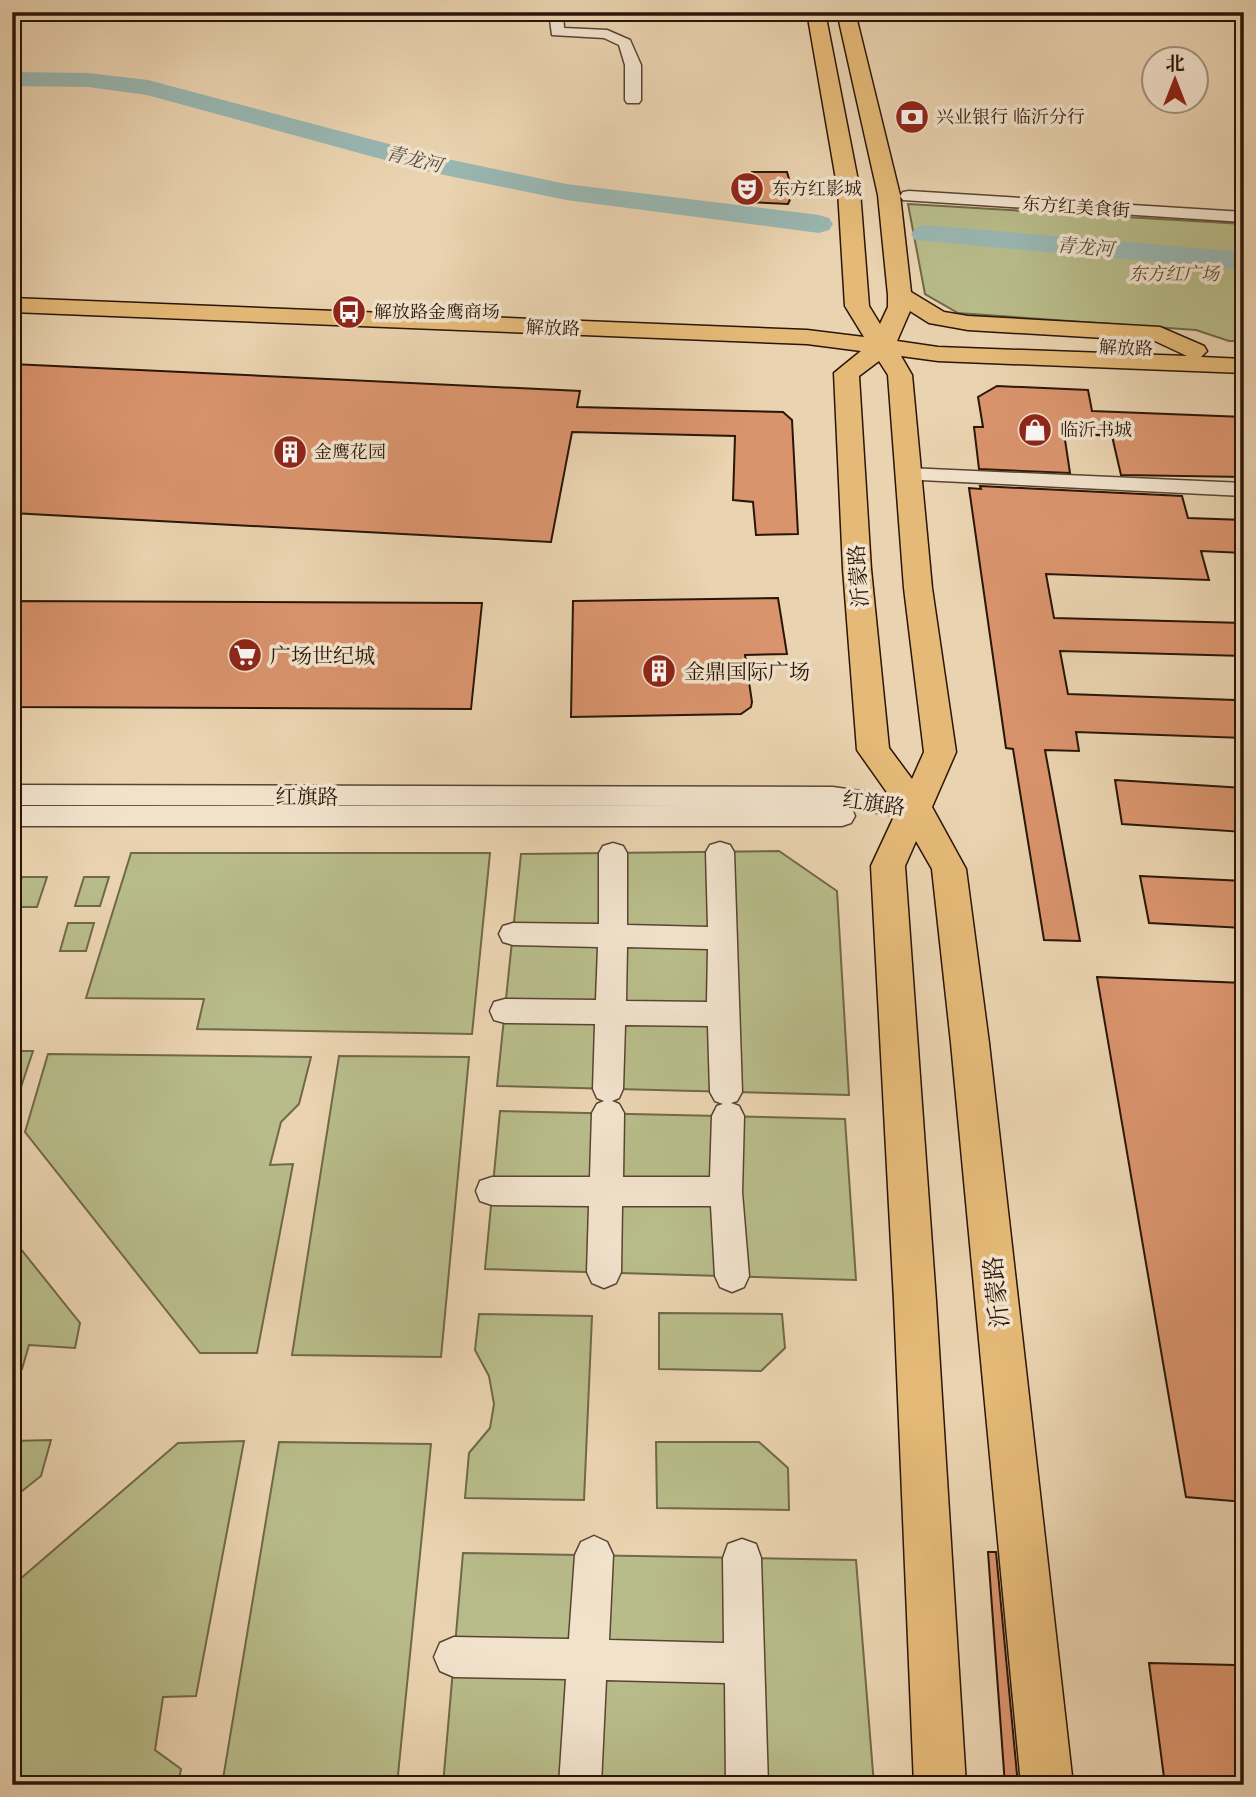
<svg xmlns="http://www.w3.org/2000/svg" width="1256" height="1797" font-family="'Libre Caslon Text','Noto Serif SC',serif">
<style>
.green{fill:#b8bc8a;stroke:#716848;stroke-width:2}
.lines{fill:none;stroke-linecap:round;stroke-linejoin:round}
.river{fill:#99b7b2;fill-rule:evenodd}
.building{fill:#da946d;stroke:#2a1507;stroke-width:2}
.minor-casing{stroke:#5a4431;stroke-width:3}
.major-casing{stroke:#2a1507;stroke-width:3}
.minor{fill:#f1e2cc;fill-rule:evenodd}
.major{fill:#e5ba78;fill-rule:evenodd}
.labels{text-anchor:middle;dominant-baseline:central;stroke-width:7;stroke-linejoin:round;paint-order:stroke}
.far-poi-label{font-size:18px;fill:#2a1507;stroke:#f1e2cc;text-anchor:start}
.far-street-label{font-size:18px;fill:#2a1507;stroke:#f1e2cc}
.far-park-label{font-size:18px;font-style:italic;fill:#55472e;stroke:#f1e2cc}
.far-water-label{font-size:19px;font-style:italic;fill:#514e43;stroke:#f1e2cc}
.street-label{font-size:21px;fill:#2a1507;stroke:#f1e2cc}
.poi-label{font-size:21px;fill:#2a1507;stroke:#f1e2cc;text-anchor:start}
.near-street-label{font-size:24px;fill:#2a1507;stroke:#f1e2cc}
</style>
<rect width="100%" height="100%" fill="#ead3b0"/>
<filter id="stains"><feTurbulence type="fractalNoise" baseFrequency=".00286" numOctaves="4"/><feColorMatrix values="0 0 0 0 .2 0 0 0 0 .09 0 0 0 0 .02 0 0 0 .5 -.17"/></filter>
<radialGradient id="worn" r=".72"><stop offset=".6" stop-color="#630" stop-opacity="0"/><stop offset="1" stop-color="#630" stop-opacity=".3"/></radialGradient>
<!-- green -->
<path class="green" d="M908,204l336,20v117h-15l-33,-11 -238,-17 -33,-19z
M779,851l58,40 12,204 -352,-9 24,-232z
M131,853h359l-18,181 -275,-5 7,-30 -118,-1z
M22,877h25l-10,30h-25z
M84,877h25l-9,29h-25z
M68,923h26l-8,28h-26z
M12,1051h21l-21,63z
M48,1054l263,3 -12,47 -18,18 -11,43 23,-1 -36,189h-57l-175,-221z
M339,1056l130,1 -28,300 -149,-2z
M500,1111l345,8 11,161 -371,-11z
M12,1238l68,85 -5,25 -46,-3 -7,24h-10z
M659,1313l123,1 3,34 -24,23 -102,-2z
M479,1314l113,2 -8,184 -119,-2 4,-45 21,-25 4,-24 -5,-28 -14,-26z
M51,1440l-10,36 -29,23v-58z
M244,1441l-48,255 -33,1 -8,53 26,19 -3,16h-166v-199l166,-143z
M279,1442l152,2 -34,341h-175z
M656,1442h103l29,26 1,42 -132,-2z
M463,1553l393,7 18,225h-431z"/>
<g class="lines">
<!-- river -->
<path class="river" d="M12,72l76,1 60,7 290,77 128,27 253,31 10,3 4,6 -4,6 -10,3 -253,-33 -141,-29 -278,-76 -59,-8 -76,-1z
M925,225l319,27v18l-329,-30 -4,-6 4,-6z"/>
</g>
<!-- building -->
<path class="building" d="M752,172h35l6,21 -5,11 -40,-2z
M12,364l568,27 -3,16 206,5 9,8 6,114 -42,1 -3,-33 -20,-2 2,-64 -163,-4 -21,110 -539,-29z
M997,386l91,4 4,21 152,6v60l-123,-2 -9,-39 -48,-3 6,40 -91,-4 -5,-42h9l-5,-30z
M980,486l202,10 6,22 56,2v33l-43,-2 8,29 -163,-6 8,44 190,5v33l-184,-5 8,43 167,6 9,29v9l-168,-6 3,19 -34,-1 35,191 -36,-1 -31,-191 -7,-1 -37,-260 12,1z
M778,598l9,56 -42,1 7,47 -1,5 -10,7 -170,3 2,-116z
M12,601l470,2 -11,106 -459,-2z
M1115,780l129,8v44l-122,-8z
M1140,876l104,5v47l-95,-5z
M1097,977l147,6v519l-58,-5z
M988,1552h8l22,233h-13z
M1149,1663l86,2 9,49v71h-79z"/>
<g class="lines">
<!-- minor casing -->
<g class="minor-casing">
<path id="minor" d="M549,12h14l1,16 43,2 23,10 11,25v35l-2,3h-12l-2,-3v-35l-6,-20 -15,-7 -52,-3z
M909,191l335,21v10l-341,-22 -3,-4 3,-4z
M908,468l336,15v13l-344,-17 -3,-5 3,-5z
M12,785l821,2 83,12 9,3 4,7 -4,7 -9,3 -64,-10 3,7 -4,7 -9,3h-830v-20h691l-691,-1z
M720,842l10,3 4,7 8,240 -5,9 -6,2 8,3 5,10 -2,76 7,84 -5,11 -12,5 -12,-5 -5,-11 -4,-70h-89l-1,66 -5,11 -12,5 -12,-5 -5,-11 2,-66 -97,-1 -12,-4 -4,-10 4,-10 12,-4h98l2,-64 5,-9 7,-3 -7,-3 -4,-9 2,-65 -90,-1 -11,-3 -4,-9 4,-9 11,-3 91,1 2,-53 -85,-2 -10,-3 -4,-8 4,-8 10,-3 86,1v-71l4,-7 10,-3 10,3 4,7v72l81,2 -2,-75 4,-7zM627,947l81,2 -1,53 -81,-1zM625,1025l83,1 2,66 5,9 8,3 -6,2 -5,10 -2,61h-87l1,-64 -5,-9 -7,-3 7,-3 4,-9z
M594,1536l13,6 6,13 -4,85 115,3 -1,-85 5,-14 14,-5 14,5 5,14 7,227h-42l-1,-102 -119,-3 -5,105h-42l7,-106 -112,-2 -14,-6 -6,-14 6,-14 14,-6 115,2 6,-84 6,-13z"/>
</g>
<!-- major casing -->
<g class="major-casing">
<path id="major" d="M807,12h18l35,179 9,115 11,18 8,-17v-12l-10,-100 -41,-183h18l45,183 11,97 33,20 24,4 192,11 44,19 3,5 -6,6 43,2v14l-306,-12 -37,-5 11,19 20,213 24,164 -24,55 34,62 23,174 84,742h-52l-70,-742 -19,-174 -16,-28 -11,25 31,435 30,484h-52l-20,-484 -23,-435 27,-58 -41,-58 -14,-181 -9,-196 27,-22 -54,-7 -795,-32v-14l795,32 57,7 -19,-31 -7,-115zM910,311l19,12 39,7 187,11 32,15 -249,-9 -41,-6zM879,361l9,14 16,213 20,164 -12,27 -23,-31 -18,-179 -12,-193z"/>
</g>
<!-- minor -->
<use href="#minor" class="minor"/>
<!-- major -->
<use href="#major" class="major"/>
</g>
<!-- icons -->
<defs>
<g id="bank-disc" transform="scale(1.75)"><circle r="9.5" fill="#8f2418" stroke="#f1e2cc"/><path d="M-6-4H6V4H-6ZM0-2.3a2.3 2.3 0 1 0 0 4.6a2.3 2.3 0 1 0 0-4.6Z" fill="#fff"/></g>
<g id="theatre-disc" transform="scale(1.75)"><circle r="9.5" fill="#8f2418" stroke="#f1e2cc"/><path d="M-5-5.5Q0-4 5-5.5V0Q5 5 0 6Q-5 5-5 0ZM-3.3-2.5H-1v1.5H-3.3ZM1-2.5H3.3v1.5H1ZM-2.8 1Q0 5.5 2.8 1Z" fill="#fff"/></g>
<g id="bus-disc" transform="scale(1.75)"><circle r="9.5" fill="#8f2418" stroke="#f1e2cc"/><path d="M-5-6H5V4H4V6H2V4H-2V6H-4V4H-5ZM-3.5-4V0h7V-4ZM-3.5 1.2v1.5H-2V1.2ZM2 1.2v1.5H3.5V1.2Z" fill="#fff"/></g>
<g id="shop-disc" transform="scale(1.75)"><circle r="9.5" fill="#8f2418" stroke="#f1e2cc"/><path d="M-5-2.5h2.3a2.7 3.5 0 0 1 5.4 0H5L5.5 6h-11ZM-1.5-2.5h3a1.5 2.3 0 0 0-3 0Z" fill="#fff"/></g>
<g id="building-disc" transform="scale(1.75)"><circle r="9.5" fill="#8f2418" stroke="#f1e2cc"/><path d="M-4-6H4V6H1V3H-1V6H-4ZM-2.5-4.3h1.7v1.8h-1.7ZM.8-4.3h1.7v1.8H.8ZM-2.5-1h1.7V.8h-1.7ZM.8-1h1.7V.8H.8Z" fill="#fff"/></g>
<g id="supermarket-disc" transform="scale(1.75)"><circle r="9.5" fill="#8f2418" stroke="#f1e2cc"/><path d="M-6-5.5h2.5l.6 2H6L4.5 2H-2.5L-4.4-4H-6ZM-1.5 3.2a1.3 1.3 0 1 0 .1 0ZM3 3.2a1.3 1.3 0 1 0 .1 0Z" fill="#fff"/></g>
</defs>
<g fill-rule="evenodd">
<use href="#bank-disc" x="912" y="117"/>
<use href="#theatre-disc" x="747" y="189"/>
<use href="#bus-disc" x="349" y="312"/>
<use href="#shop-disc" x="1035" y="430"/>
<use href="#building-disc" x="290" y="452"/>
<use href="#supermarket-disc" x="245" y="655"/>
<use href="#building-disc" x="659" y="671"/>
</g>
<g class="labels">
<!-- far-poi labels -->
<g class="far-poi-label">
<text x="936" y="117">兴业银行 临沂分行</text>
<text x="772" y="189">东方红影城</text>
<text x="374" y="312">解放路金鹰商场</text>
<text x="1060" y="430">临沂书城</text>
<text x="314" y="452">金鹰花园</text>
</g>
<!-- far-street labels -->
<g class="far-street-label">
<text transform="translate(1076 207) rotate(4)">东方红美食街</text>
<text transform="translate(553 328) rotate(2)">解放路</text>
<text transform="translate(1126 348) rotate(2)">解放路</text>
</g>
<!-- far-park labels -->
<g class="far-park-label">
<text x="1174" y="274">东方红广场</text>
</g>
<!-- far-water labels -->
<g class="far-water-label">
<text transform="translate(414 159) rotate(14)">青龙河</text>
<text transform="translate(1085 247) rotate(5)">青龙河</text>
</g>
<!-- street labels -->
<g class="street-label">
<text transform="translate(858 576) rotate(-94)">沂蒙路</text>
<text x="307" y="796">红旗路</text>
<text transform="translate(874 803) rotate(8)">红旗路</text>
</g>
<!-- poi labels -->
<g class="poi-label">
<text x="270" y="655">广场世纪城</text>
<text x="684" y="671">金鼎国际广场</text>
</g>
<!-- near-street labels -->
<g class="near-street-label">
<text transform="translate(996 1292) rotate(-96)">沂蒙路</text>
</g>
</g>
<!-- margin -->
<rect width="1256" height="1797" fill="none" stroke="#ead3b0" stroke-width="42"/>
<rect x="14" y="14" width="1228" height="1769" fill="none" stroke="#2a1507" stroke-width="3.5"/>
<rect x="21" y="21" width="1214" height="1755" fill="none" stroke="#2a1507" stroke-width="2"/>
<!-- north arrow -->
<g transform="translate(1175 80)"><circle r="33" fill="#f1e2cc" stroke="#a1907d" stroke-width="2"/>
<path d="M0-5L12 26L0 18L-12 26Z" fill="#8f2418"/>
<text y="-10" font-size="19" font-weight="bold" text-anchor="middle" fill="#2a1507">北</text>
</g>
<rect width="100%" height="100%" filter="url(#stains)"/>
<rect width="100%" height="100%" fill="url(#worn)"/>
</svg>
